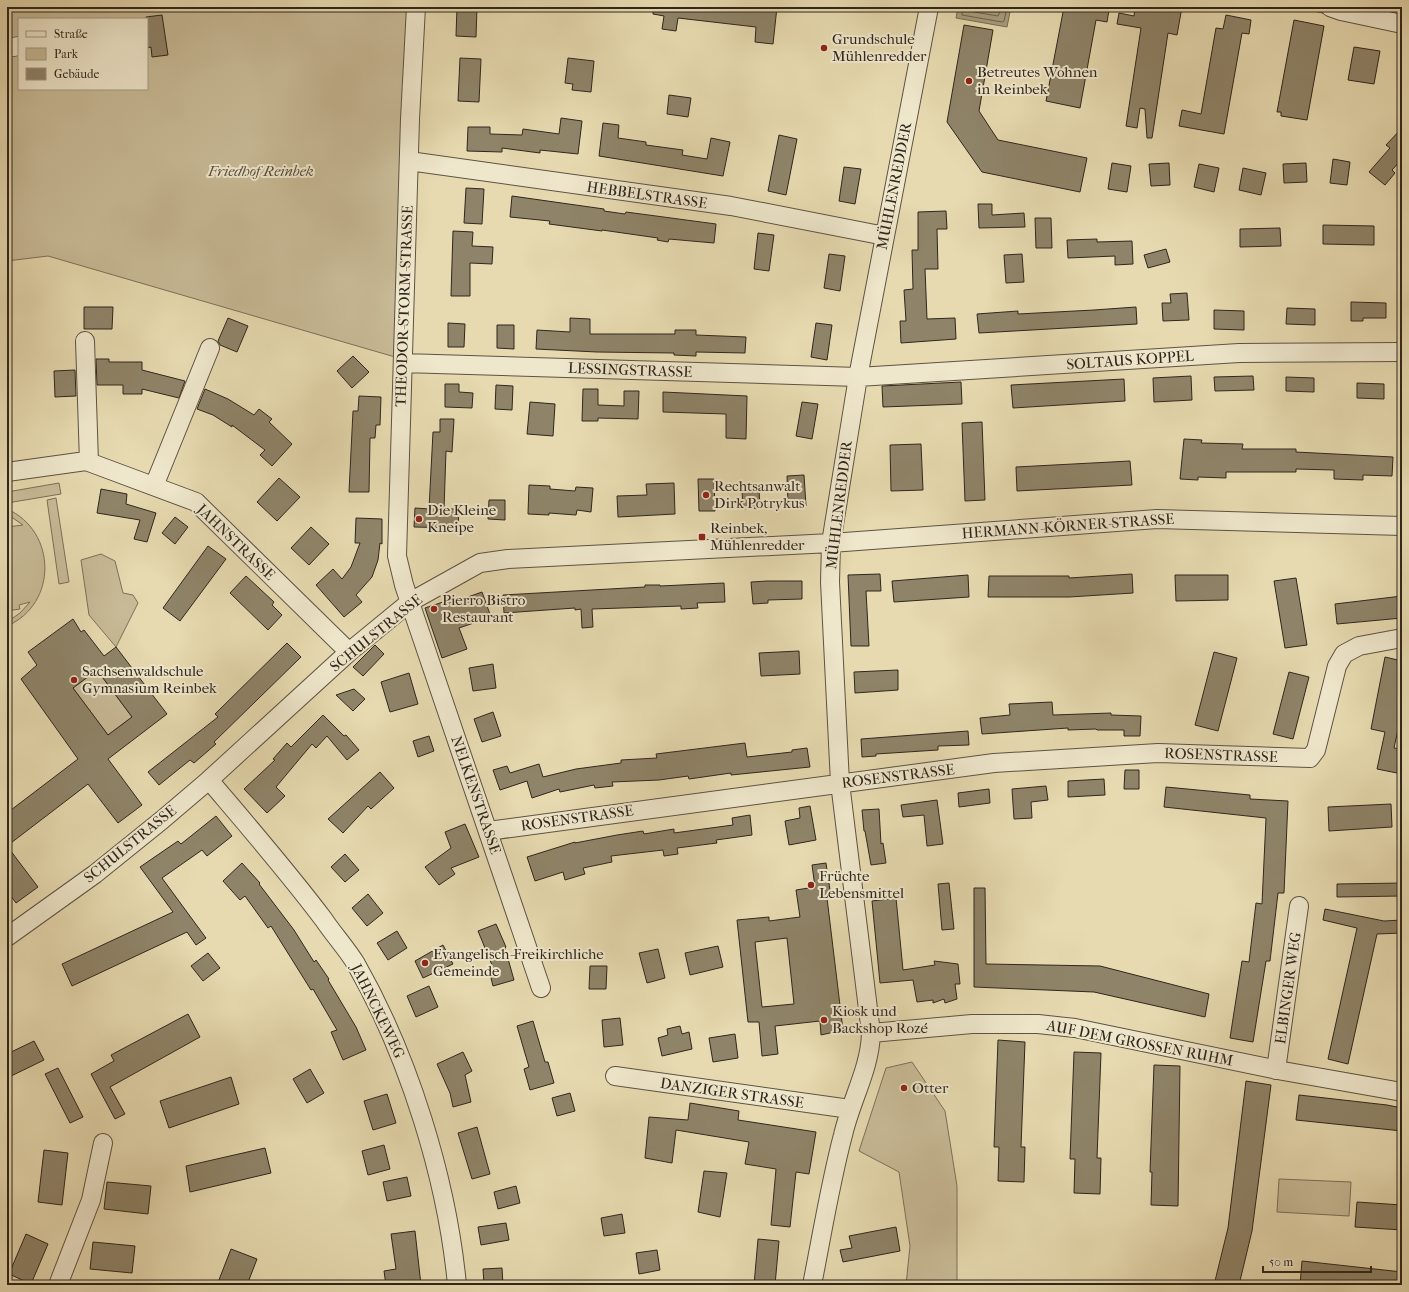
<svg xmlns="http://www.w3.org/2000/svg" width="1409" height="1292" font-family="'IM FELL French Canon',serif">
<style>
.green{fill:#c8bb97;stroke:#7c705a;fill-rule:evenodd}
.water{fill:#a89d7e;stroke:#786d57}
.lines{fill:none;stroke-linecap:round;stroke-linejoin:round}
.shore{stroke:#6c624e;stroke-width:1}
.building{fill:#8f8469;stroke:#2f261d;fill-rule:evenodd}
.minor-casing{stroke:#5d5342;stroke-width:20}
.minor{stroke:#efe7cc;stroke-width:18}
.poi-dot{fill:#8f2418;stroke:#efe7cc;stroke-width:1.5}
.labels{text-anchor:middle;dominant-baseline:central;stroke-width:4;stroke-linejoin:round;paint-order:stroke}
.poi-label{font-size:15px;fill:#2f261d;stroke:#efe7cc;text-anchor:start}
.park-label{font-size:15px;font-style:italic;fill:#554b3c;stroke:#efe7cc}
.street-label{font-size:15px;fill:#2f261d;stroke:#efe7cc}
</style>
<rect width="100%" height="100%" fill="#e7dab0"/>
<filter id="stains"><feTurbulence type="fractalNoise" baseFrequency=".005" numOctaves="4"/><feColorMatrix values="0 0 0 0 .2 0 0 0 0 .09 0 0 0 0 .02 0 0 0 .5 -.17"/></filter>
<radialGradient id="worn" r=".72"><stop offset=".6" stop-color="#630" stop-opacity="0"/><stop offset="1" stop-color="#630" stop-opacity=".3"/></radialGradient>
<!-- green -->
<path class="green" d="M7,7h400l-12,350 -347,-101 -41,5zM19,19h128v70h-128z
M1307,7h95v24l-93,-21z
M59,483l2,11 -54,9v-11z
M56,498l13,84 -10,2 -12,-84z
M7,509c50,22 51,95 0,117v-4l13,-9 10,-11 -11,3 1,4 -13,2v-84l16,-2 -16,-11z
M101,554l14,7 8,32 10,2 5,8 -22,44 -27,-32 -8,-55z
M97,670l35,47 -24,18 -35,-47z
M912,1062l33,49 12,75v99h-51l4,-39 -11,-74 -40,-21 27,-83z
M1279,1179l72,3 -2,34 -72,-4z"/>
<!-- water -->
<path class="water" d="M958,7h53l-4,20 -51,-9z"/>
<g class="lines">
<!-- shore -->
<path class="shore" d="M962,7v8l40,7 2,-1 3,-14
M967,7l1,4 30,5 4,-9"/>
</g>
<!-- building -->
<path class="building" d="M457,7h20l-1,30 -20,-1z
M653,7h124l-4,37 -18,-2 1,-15 -78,-9 -2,13 -14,-2 2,-13 -11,-2z
M1064,7h23l22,3 -2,12 -11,-2 -16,88 -34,-7z
M1135,7h47l-5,28 -9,-2 -16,105h-5l-2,-29 -5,-1 -3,20 -11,-2 15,-98 -24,-4 2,-11 15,3z
M162,15l6,40 -16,2 -1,-10 -4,1 -1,-31z
M1226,15l25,5 -2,14 -7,-1 -18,101 -45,-8 3,-16 19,4 15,-86 7,1z
M1294,20l30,6 -17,94 -26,-4v-4h-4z
M964,25l29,5 -14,81 19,29 89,18 -7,34 -98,-20 -35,-50z
M1354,47l26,4 -6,33 -26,-4z
M460,58l21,1 -2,43 -21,-1z
M568,58l26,3 -3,31 -19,-2 1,-6 -8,-1z
M669,95l22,3 -3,19 -21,-3z
M561,118l21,3 -4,33 -38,-4v3l-38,-5v4l-35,-1 1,-24h22v7l32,1 1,-6 36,5z
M603,123l16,2 -1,13 28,4v3l37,5 -1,5 25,4 4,-21 19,4 -7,34 -124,-20z
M1402,128v31l-10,11 3,3 -10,12 -16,-13 21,-24 -4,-3z
M779,135l18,4 -11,56 -18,-4z
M1333,159l17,3 -3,23 -17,-2z
M1112,163l19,3 -4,26 -19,-3z
M1169,163l1,22 -19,1 -2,-22z
M1306,163l1,19 -23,1 -1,-19z
M1199,164l20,4 -5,24 -20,-5z
M844,167l17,2 -6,35 -16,-3z
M1243,168l23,5 -5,22 -22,-5z
M466,188l18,1 -2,35 -18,-1z
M512,196l92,13v2l21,3 1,-2 90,12 -2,19 -45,-4 -1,3 -11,-2 1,-2 -56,-8v1l-53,-7 1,-3 -40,-4z
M978,204h14v11l32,-2 1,14 -46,1z
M946,211l1,18h-10l1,40h-13l2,50 28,-1 1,21 -55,4 -1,-22h6l-2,-31 9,-1 -1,-39h6v-38z
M1035,218h16l1,30h-16z
M1323,225l51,1v19l-51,-1z
M1280,228l1,18 -41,1v-18z
M453,231l20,1 -1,14 21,1 -1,17 -22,-1v33h-19z
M758,233l16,2 -5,36 -15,-2z
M1097,239v3l35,-1 1,23 -18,1v-9l-47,2 -1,-18z
M1166,249l4,13 -22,6 -4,-13z
M829,254l16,2 -5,35 -16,-3z
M1022,254l2,28 -18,1 -2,-28z
M1187,293l2,27 -26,1 -1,-18h9l-1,-9z
M1351,302l35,1v15h-23v3h-12z
M84,307h29l-1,22h-28z
M1136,307l1,17 -158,9 -2,-19 41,-3v3l76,-4z
M1287,308l28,1v16l-29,-1z
M1214,310l30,1v19l-30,-1z
M228,318l20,8 -11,26 -17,-7 -2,-4z
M570,318l20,1v15h85v-4h21v5l50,2 -1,16 -49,-1v4l-22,-1v-2l-77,-1 -61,-3 1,-19 33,2z
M448,323l17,1 -1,23h-16z
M816,323l16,2 -5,35 -16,-3z
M497,325h17v24l-17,-1z
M353,356l16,16 -17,16 -15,-17z
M96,359h13v3h33v8l43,11 -6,17 -37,-9v5h-19v-9h-26z
M75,370l1,26 -21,1 -1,-26z
M1191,376l1,24 -38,2 -1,-24z
M1253,376l1,14 -39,1 -1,-14z
M1286,377l28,1v14l-28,-1z
M1124,379l1,22 -112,7 -2,-23z
M961,382l1,22 -79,3 -1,-21z
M1357,383l27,1v15l-27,-1z
M445,384h14v8l14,1 -1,15 -27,-1z
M496,385l17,1 -1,24 -17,-1z
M205,389l23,10 26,16 5,-6 13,10 -3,3 23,22 -20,22 -12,-11 5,-5 -33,-25v2l-19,-12 -16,-6z
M583,389h15v16l26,1v-15h15l-1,28 -40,-1v3h-16z
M663,392l84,4 -1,43 -20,-1v-24l-63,-2z
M359,396l22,1 -1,28h-4l-1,13h-5l-1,54h-20l4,-81h5z
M530,402l25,2 -2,32 -26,-2z
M802,402l16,2 -6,35 -16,-3z
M440,419h14l-2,33 -6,-1 -2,58h15l-1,19 -44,-1 1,-19 14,1 4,-77h7z
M982,422l3,78 -20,1 -3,-78z
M1184,439l18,1 -1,3 42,1 -1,5h54v3l97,5 -1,19 -29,-1v5l-29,-1v-9l-38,-1v3h-70v6l-28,-1v3l-18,-1z
M921,444l2,46 -32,1 -1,-46z
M1130,461l2,24 -115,6 -1,-24z
M804,475l2,31 -18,1 -1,-31z
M279,478l21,19 -23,24 -20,-19z
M698,479h16l1,32h-16z
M674,483l1,31 -57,3 -1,-21 30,-1 -1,-11z
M529,485l21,1v3l25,2 1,-4 17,1 -2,24 -14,-2 -1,5 -27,-2v2l-21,-1z
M101,489l26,5 -1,10 30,9 -9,29 -13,-3 6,-19 -43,-7z
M759,489l1,19 -17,1 -1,-19z
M489,500h16v20l-17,-1z
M175,517l13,10 -13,17 -13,-11z
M356,518l26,1v25l-2,-1 -2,17 -6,17 -16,18 6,7 -18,15 -28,-32 17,-16 9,10 9,-12 9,-24h-5z
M311,527l18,17 -20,21 -18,-17z
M208,546l18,13 -46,62 -17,-13z
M880,574l1,17h-15l3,55h-18l-3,-71z
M1132,574l1,19 -64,4h-81l1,-21h80v2z
M968,575l1,22 -75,5 -2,-21z
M1175,575h53v25l-52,1z
M246,576l28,26 -2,3 10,10 -14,15 -38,-37z
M1296,578l11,67 -22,3 -11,-67z
M767,581h35v18l-34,1v3l-15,1 -2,-22z
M724,583l1,19 -28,1 1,5 -17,1v-3l-89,3 1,18 -11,1 -1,-19 -6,1v-2l-71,5 -1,-18 142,-8v-2h15v1z
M482,592l9,25 -32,11 8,21 -25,9 -17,-50 24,-8 2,3z
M1402,596v22l-65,6 -2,-20z
M73,619l8,13 3,-2 20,26 12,-9 51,67 -59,45 34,46 -24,18 -30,-39 -81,62 31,41 -22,16 -9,-12v-78l71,-54 -57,-80 16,-14 -9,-13zM97,670l35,47 -24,18 -35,-47z
M287,643l14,14 -87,85 2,2 -22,19 -4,-3 -31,25 -11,-13 70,-55 -3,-3z
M375,645l9,9 -21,22 -10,-9z
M799,651l1,23 -39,2 -2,-23z
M1214,652l23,6 -19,73 -23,-6z
M1385,657l17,4v50l-8,37 8,1v25l-25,-5 8,-37 -14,-3z
M493,664l3,24 -23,3 -4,-23z
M898,670v20l-43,3 -1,-21z
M1289,672l20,5 -16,62 -20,-5z
M409,673l9,31 -28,8 -9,-30z
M354,689l11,10 -12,12 -17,-16z
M1052,702l1,13 58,-2v2l30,1 -1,20h-16v-6h-27l-1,-1 -28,1v-2l-86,6 -2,-16 30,-3 -1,-11z
M493,712l8,24 -19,6 -8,-23z
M323,715l21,21 2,-1 13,15 -12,10 -20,-24 -11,12 -4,-4 -36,43 9,9 -18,17 -23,-24 31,-29 -2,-1 14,-16 4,4z
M968,731l1,14 -31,1v4l-62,4v2l-14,1 -1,-18z
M429,736l5,15 -16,6 -5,-16z
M745,743l2,14 45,-5v-2l15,-2 3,19 -79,8v-2l-42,6 -1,-3 -29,4 -47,2 1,4 -18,2 -1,-3 -34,7 -1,-3 -27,9 -5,-17 -27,9 -7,-20 14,-4 3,7 29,-9 4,13 33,-8 45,-6v-3l36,-2 -1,-4z
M1125,770h14v19h-15z
M380,772l14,16 -23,21 -3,-3 -25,27 -15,-14z
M1104,779l1,16 -37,2v-16z
M1046,786l2,14 -17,2 1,16 -18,1 -2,-30z
M1166,787l84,8v4l38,2 -4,92h-6l-8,68h-4l-13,81 -23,-4 12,-77 7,1 7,-59 6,1 4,-86 -102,-11z
M989,789l1,14 -31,4 -1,-14z
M937,800l6,44 -16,2 -3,-31 -21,2 -2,-12z
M1391,804l1,23 -63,4 -1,-24z
M810,806l6,34 -27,5 -4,-24 15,-3 -1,-10z
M879,809l2,35 2,-1 3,20 -15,2 -6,-34h-1l-2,-21z
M750,815l2,20 -36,5 1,3 -40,5 1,6 -14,2 -1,-6 -52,6 1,6 -29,6 2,6 -20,6 -2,-8 -28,9 -8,-24 48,-15v1l42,-8 26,-4 1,3 30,-5v4l59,-8 -1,-7z
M216,816l16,20 -25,20 -5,-6 -40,28 44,60 -10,7 -9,-13 -115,54 -10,-22 111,-52 -33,-45 38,-26 3,3z
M465,824l14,33 -28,11 4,6 -16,11 -14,-18 26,-19 -6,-16z
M345,854l14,16 -14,12 -14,-15z
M242,863l18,20 -1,1 35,46 20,32 2,-2 13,19 -1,1 28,47 10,23 -23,10 -12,-28 6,-2 -24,-41 -2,1 -40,-64 -3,2 -23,-32 -5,4 -17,-19z
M826,863l5,34 -4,1 16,132 -22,5 -1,-14 -45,5 3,28 -16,2 -3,-34h-11l-11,-102 32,-3v4l31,-4 -4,-27 19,-3 -3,-22zM787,938l7,66 -32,3 -7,-65z
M949,883l5,46 -12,1 -4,-46z
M1402,883v13l-65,1v-13z
M974,888h11l1,76 114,2 109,28 -4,23 -111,-25 -120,-5z
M368,894l15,19 -16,13 -15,-18z
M896,898l7,72 32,-5 -1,-4 24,3 2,20h-5l2,15 -12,4 -1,-4 -11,4v-3l-16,2 -4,-22 -33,3 -8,-82z
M1325,909l59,12 18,-1v13l-25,1 -29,130 -20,-5 29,-131 -34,-8z
M496,924l10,23 -1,1 9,32 -21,6 -5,-20 4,-1 -14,-34z
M397,931l10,17 -19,12 -11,-17z
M443,945l10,19 -30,14 -8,-17z
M718,946l5,21 -33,8 -5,-22z
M658,949l7,29 -18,5 -8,-30z
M208,953l12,15 -17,13 -12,-15z
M590,966h17l-1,23h-17z
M429,986l9,21 -22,10 -9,-21z
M188,1014l12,23 -90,50 15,27 -10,5 -24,-45 23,-13 -3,-6z
M620,1018l3,27 -19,2 -2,-27z
M533,1021l12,41h3l6,21 -24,7 -6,-21 5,-2 -12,-41z
M680,1026l2,8 7,-2 3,17 -30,7 -4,-18 10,-3 -1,-6z
M735,1034l3,24 -25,4 -4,-24z
M998,1040l27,2 -4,105h4l-1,35 -26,-1 1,-34h-5z
M34,1041l10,19 -37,18v-24z
M463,1052l9,19 -7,4 6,27 -18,5 -3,-14 -13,-29z
M1074,1052l27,1 -4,105h4l-1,36 -26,-1 1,-34h-5z
M1154,1065l26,1 -2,140 -27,-1 1,-33h-2z
M58,1068l25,49 -13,6 -25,-49z
M310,1069l14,24 -17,10 -14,-24z
M231,1077l8,27 -70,24 -9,-27z
M1246,1081l25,4 -19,146 -13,54h-25l14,-57z
M570,1093l5,18 -18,5 -5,-18z
M387,1094l9,29 -23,7 -9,-29z
M1299,1095l88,10 15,3v23l-106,-11z
M690,1103l49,8 -1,9 78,12 -7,42 -13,-2 -6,55 -19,-2 5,-56 -31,-5 4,-22 -73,-12 -4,33 -27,-5 4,-41 39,3z
M477,1127l13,47 -18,5 -14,-46z
M384,1145l6,24 -22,6 -6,-24z
M265,1148l6,25 -81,19 -4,-26z
M44,1150l24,3 -6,52 -24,-3z
M704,1171l23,2 -7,44 -22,-5z
M407,1177l4,19 -24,5 -4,-19z
M107,1182l44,4 -3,28 -44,-5z
M516,1186l4,17 -22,6 -4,-17z
M1357,1202l45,3v25l-47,-3z
M622,1214l3,19 -21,3 -3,-18z
M506,1223l3,17 -28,5 -3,-18z
M896,1227l4,24 -57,11 -3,-12 12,-2 -3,-12z
M415,1231l6,54h-35l-2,-14 12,-2 -5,-35z
M26,1234l22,10 -17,40 -22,-10z
M758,1239l21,2 -4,44h-21z
M93,1242l42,4 -3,27 -42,-4z
M231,1249l26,10 -10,26h-30z
M657,1250l3,20 -21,4 -3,-21z
M1302,1261l100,11v13h-102z
M502,1268l1,17h-19l-1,-16z"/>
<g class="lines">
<!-- minor casing -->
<g class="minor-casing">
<path id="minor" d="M416,7l-6,112 -13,437 7,29 137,403
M1330,7l11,4 61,13
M7,48l12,-2
M409,161l322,45 154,30
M85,341l4,121
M403,363l455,14 381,-24 163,-1
M7,472l79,-11 110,41 153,150
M154,486l56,-138
M209,780c39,46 79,92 115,140 10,15 23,29 32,44 53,93 91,215 101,321
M488,831l506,-68 164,-10 152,5 6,-8 21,-84 7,-12 15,-8 43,-8
M7,937l88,-63 67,-54 47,-40 140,-128 61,-50 70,-39 28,-4 323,-16 326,-24 245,7
M871,1033l101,-9h66l37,4 208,43 119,21
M1276,1070l23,-164
M615,1076l235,33
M58,1285l33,-85 12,-57
M812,1285c10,-50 18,-101 31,-150 8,-35 27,-66 28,-102l-31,-250 -10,-201 1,-39 27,-166 71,-370"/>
</g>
<!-- minor -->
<use href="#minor" class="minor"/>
</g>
<!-- markers -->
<g class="poi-dot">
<circle cx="824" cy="48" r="4"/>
<circle cx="969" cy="81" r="4"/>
<circle cx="706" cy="495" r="4"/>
<circle cx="419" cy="519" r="4"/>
<rect x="698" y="533" width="8" height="8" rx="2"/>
<circle cx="434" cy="609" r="4"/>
<circle cx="74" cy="680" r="4"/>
<circle cx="811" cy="885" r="4"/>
<circle cx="425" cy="963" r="4"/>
<circle cx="824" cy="1020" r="4"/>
<circle cx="904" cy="1088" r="4"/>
</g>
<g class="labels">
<!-- poi labels -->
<g class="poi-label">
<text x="832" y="39">Grundschule<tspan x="832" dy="17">Mühlenredder</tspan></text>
<text x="977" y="72">Betreutes Wohnen<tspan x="977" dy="17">in Reinbek</tspan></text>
<text x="714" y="486">Rechtsanwalt<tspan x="714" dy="17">Dirk Potrykus</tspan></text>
<text x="427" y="510">Die Kleine<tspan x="427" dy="17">Kneipe</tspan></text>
<text x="710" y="528">Reinbek,<tspan x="710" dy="17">Mühlenredder</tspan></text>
<text x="442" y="600">Pierro Bistro<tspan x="442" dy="17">Restaurant</tspan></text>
<text x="82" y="671">Sachsenwaldschule<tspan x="82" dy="17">Gymnasium Reinbek</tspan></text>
<text x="819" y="876">Früchte<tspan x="819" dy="17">Lebensmittel</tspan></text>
<text x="433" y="954">Evangelisch-Freikirchliche<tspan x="433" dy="17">Gemeinde</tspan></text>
<text x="832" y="1011">Kiosk und<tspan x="832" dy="17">Backshop Rozé</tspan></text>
<text x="912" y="1088">Otter</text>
</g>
<!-- park labels -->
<g class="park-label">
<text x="261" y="171">Friedhof Reinbek</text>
</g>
<!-- street labels -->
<g class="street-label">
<text transform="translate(894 186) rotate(-79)">MÜHLENREDDER</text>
<text transform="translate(647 195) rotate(8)">HEBBELSTRASSE</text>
<text transform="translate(404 306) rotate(-88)">THEODOR-STORM-STRASSE</text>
<text transform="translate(1130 360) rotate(-4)">SOLTAUS KOPPEL</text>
<text transform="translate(630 370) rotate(2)">LESSINGSTRASSE</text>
<text transform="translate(839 505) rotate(-83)">MÜHLENREDDER</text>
<text transform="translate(1068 526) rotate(-4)">HERMANN-KÖRNER-STRASSE</text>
<text transform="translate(236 542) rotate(44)">JAHNSTRASSE</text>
<text transform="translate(376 633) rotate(-39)">SCHULSTRASSE</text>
<text transform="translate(1221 755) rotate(2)">ROSENSTRASSE</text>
<text transform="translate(898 776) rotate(-7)">ROSENSTRASSE</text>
<text transform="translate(476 795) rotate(71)">NELKENSTRASSE</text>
<text transform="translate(577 818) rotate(-8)">ROSENSTRASSE</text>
<text transform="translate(130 844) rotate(-39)">SCHULSTRASSE</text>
<text transform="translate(1288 988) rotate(-82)">ELBINGER WEG</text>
<text transform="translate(378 1011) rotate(64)">JAHNCKEWEG</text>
<text transform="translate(1140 1043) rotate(11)">AUF DEM GROSSEN RUHM</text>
<text transform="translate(732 1093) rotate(8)">DANZIGER STRASSE</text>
</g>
</g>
<!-- margin -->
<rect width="1409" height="1292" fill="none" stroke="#e7dab0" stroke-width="24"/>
<rect x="8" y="8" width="1393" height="1276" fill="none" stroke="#2f261d" stroke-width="2"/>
<rect x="12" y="12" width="1385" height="1268" fill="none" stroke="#2f261d"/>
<!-- legend -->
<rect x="18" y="18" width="130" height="72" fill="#efe7cc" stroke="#a29a86"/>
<rect x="26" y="31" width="20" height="6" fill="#efe7cc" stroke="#a29a86"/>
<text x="54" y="38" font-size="12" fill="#2f261d">Straße</text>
<rect x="26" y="48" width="20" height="12" fill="#c8bb97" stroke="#a29a86"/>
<text x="54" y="58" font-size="12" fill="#2f261d">Park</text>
<rect x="26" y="68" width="20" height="12" fill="#8f8469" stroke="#a29a86"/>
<text x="54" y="78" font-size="12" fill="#2f261d">Gebäude</text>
<!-- scale -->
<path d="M1263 1266v6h108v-6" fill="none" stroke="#2f261d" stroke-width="2"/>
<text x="1269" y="1266" font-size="12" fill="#2f261d" stroke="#efe7cc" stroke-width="3" paint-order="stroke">50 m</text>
<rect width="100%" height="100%" filter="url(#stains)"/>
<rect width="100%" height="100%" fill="url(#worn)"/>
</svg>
